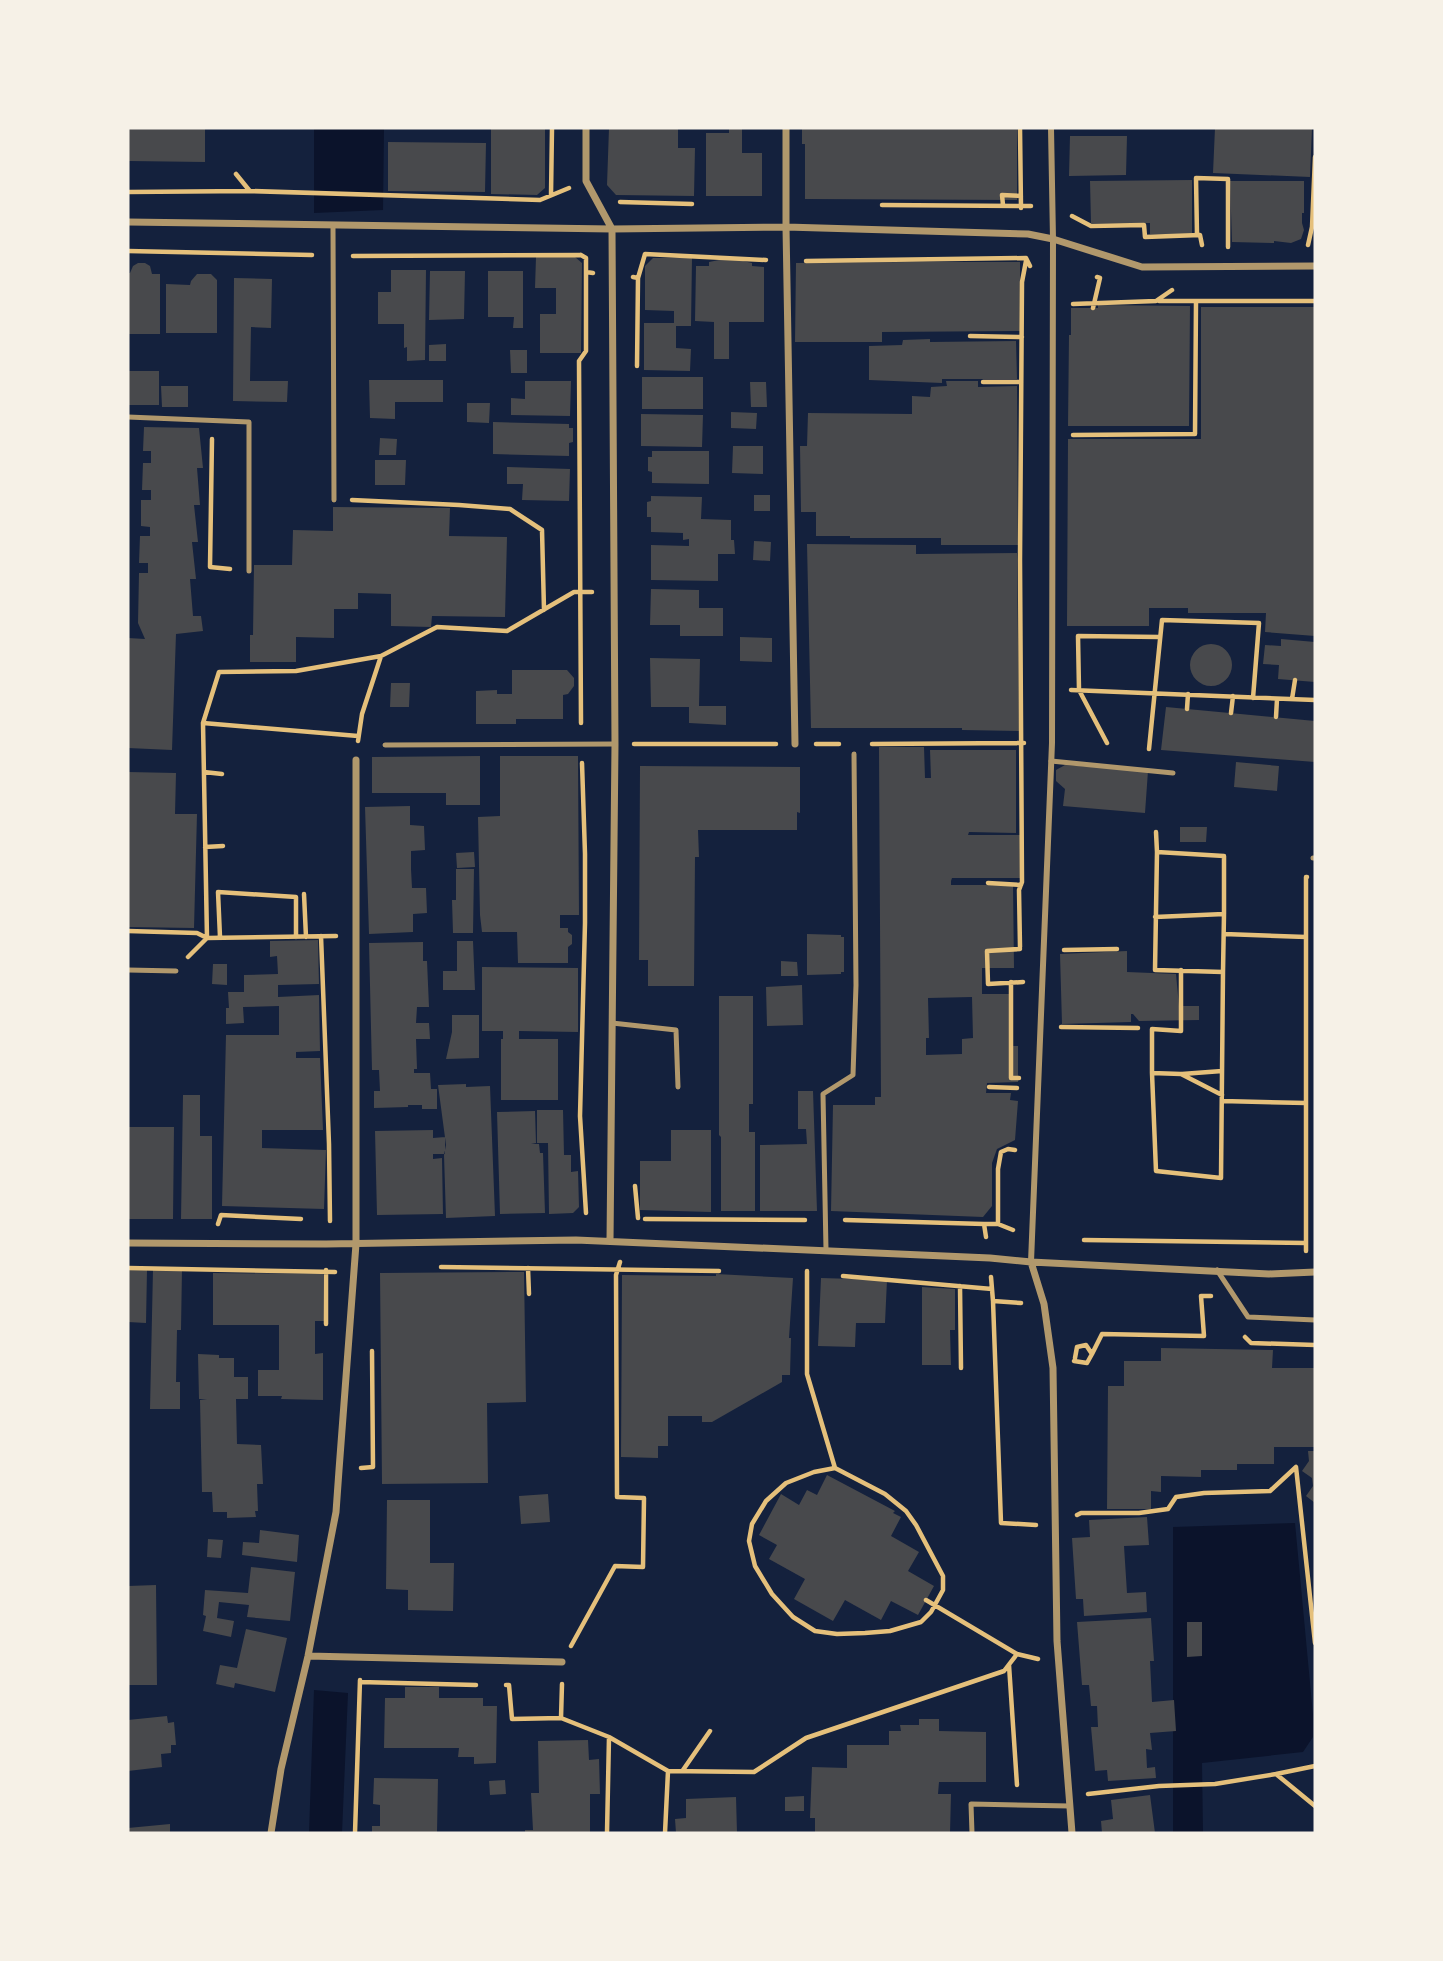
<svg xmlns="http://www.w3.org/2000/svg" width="1443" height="1961" font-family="'Fira Sans',sans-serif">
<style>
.water{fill:#0b132b}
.building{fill:#48494c;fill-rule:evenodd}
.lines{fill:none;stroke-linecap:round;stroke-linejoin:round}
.path{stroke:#e5c07b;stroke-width:4.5}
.service{stroke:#b1986c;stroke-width:5}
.pedestrian{stroke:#b1986c;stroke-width:6}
.minor{stroke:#b1986c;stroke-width:7}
</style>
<rect width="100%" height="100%" fill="#14213d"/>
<!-- water -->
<path class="water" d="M314,128h70l-1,82 -69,3z
M1295,1523l18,192v22l-10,15 -101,11 1,70h-30v-306z
M314,1690l34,3 -6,140h-33z"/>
<!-- building -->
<path class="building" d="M129,128h76v34l-76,-1z
M491,128h54v60l-8,7 -46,-1z
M609,128h69v20h17l-1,48 -78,-1 -9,-10z
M729,128h13v25h20v43h-56v-63h23z
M802,128h215v72l-212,-1v-55h-3z
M1215,128h97l-2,49 -97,-4z
M1070,136h57l-1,39 -57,1z
M388,142l98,1 -1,49 -97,-1z
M1192,180v54h-42v-11h-59l-1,-42z
M1230,181h74v32h-2v10l2,7 -3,9 -10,4 -17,-2v2l-42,-1z
M536,257h39l7,6 -1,90h-41v-39h16v-26h-21z
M653,258h39l-1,68h-15v22l15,1 -1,22 -46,-1v-47h30v-12l-29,-1v-44z
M729,258l23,5v3l12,1v55h-35v37h-15v-37l-19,-1 1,-55h13v-4z
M908,262h112v69l-138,1v10h-87l1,-79z
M138,263h7l5,3 2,8h8v60h-32v-61h2l3,-7z
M391,270h35l-1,90 -18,1v-14l-3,1v-24h-26v-32h13z
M430,271h35l-1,48 -35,1z
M488,271h35v57h-10l1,-11h-26z
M197,274h14l6,6v53h-51v-49l24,1 1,-4z
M234,278l38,1 -1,49 -20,-1 -1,54h38l-1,21 -54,-1z
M1098,305l92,1 -1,120h-121l1,-91h2v-27h27z
M1201,307h114v329l-50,-4 1,-19h-78v-5h-39v18h-82l1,-187h133z
M930,339v3l86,-1 1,38h-75v4l-73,-3v-34l33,-1 1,-5z
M446,344v17h-17v-16z
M510,350h17v23h-16z
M128,371h31v34h-31z
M642,377h61v32h-61z
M369,380h74v22h-48v17l-25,-1z
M525,381h46l-1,35 -59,-1v-17l14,1z
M946,381h32v6l39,-1 1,159h-77v-7h-91v-2h-34v-24h-15l-1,-66h7l1,-33 104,1v-18l18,1 1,-10 16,-1z
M750,382h16l1,25h-16z
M161,386h27v21h-26z
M467,403h23l-1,20 -22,-1z
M731,412l26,1 -1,16 -25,-1z
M641,414l62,1 -1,32 -61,-1z
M493,422l76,2v4h4v14l-4,1v13l-76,-2z
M144,427l55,1 4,40h-6l3,37h-6l4,37h-6l4,37h-6l3,37h8l2,15 -27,3 -4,116 -44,-2v-110l17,1 -7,-16 1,-50h9v-10h-9l1,-27h10v-9l-9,-1v-26h10v-10h-9l1,-27h8v-12h-8z
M380,438l17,1 -1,16h-17z
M733,446h30v28l-31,-1z
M652,451h57v33l-57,-1v-11l-4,-1v-14h4z
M375,460h31l-1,25h-30z
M507,467l63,2 -1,32 -47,-1 1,-16h-16z
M754,495h16v16h-16z
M651,496l51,1 -1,22 30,1v20h3l1,14h-17v27l-67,-1v-35l38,1v-7l-6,1v-7l-32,-1v-15h-4v-15l4,-1z
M333,507l117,1 -1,28 58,1 -2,80 -73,-1 -1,11 -40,-1v-32l-33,-1v16h-24v29l-38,-1v25h-46v-27h3l1,-70h38l1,-35 40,1z
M754,541l17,1 -1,19 -17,-1z
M807,544l109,1v9l101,-1 2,178 -57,-1v-2h-151z
M651,589l48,1v18h24v28h-43v-11h-30z
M740,637l32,1v24l-32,-1z
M1281,639l34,3v40l-37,-3 1,-14 -16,-1 2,-19 16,1z
M1190 665a21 21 0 1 1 42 0a21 21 0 1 1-42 0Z
M650,658l50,1 -1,47h27v19l-37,-2v-16h-38z
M512,670h55l7,8v8l-6,8 -5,1v24h-47v5h-40v-33l21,-1v4h15z
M391,683h19l-1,24h-19z
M1166,707l149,14v41l-154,-12z
M879,747h45l1,31h6l-1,-28h86v83l-47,-1 -1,3h52v43h-68l-1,3v4h62l1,83h-32v26h29v52h7v36l-31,1 -1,10h25l-1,7 8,1 -3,39 -18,9 -5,14v43l-9,11 -152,-6 2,-106h42v-8h6zM972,997l1,41 -11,1v15l-36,1v-17h3l-1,-40z
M480,756v49h-34v-12h-74v-36z
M500,756h78l1,159h-19v13h8v4l4,3v9l-4,3v16h-50l-1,-31h-35l-2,-17 -2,-98 22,-1z
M1236,762l43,4 -2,25 -43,-4z
M1065,765l83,6 -3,42 -82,-7 2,-17 -9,-8v-11z
M640,766l160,1v46l-3,-1v18h-99l1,27h-4l-1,129h-46v-26h-9z
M128,772l48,1 -1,41h22l-3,114 -66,-1z
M410,806v19l14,1 1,24 -14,1v18l1,19h14l1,25 -14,1v18l-44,2 -4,-127z
M1180,827h27l-1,15h-26z
M474,852l1,15 -18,1 -1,-15z
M456,869h18l-1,64h-20l-1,-33h4z
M807,934l34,1v2h3v35h-3v2l-34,1z
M318,940l1,44 -41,1v12l41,-2 1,56 -24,1v6h24l3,72h-61v18l64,2 -2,59 -102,-3 4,-171h53v-29l-36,1 1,16 -18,1v-16h3l-1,-16h16v-17l34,-1 -1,-18 -7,1v-16z
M457,941h16l2,49h-32v-19h14z
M423,942v19h4l2,46h-12l-1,16h13l1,16h-14l1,30h-3v4h16l1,16h6v20h-15v-4h-14v2l-34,1v-17h6l-1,-21h-7l-3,-127z
M1127,951v21l49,2 3,32h20v14l-60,1 -6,-7h-2v8l-69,2 -2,-70z
M781,961l16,1 1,14h-17z
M213,964h14v21l-15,-1z
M482,967l96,1v64l-59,-1v8h39v61h-57v-61h2v-8h-21z
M802,985l1,40 -36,1 -1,-39z
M719,996h34v108h-4v28h6v79h-34v-74l-2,-2z
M452,1015h27v43l-33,1 6,-27z
M466,1084v3l24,-1 5,130 -49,2 -2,-63 2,-10 -8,-60z
M798,1091h15l4,120h-57v-66l47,-1 -1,-15h-8z
M183,1095h17v41h12v83h-31z
M537,1110h26l1,45h7v17l7,-1 1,36 -6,6 -24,1 -1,-71h-11z
M535,1111l1,32 -5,1h8l1,9h3l2,60 -45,1 -3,-102z
M128,1127h46l-1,92h-45z
M433,1130v8l12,-1v17h-12v5l9,-1 1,56 -66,1 -2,-84z
M671,1130h40v82l-71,-2v-49h31z
M153,1269h29l-1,61h-4l-1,52h4v27h-30z
M128,1270h19l-1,53 -18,-1z
M524,1272l2,130 -39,1 1,80 -106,1 -2,-211z
M213,1273l110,1 1,47h-9v33l8,-1v47l-42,-1 1,-3h-24v-26h21v-45h-66z
M716,1274l77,4 -4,60h2l-1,37h-8v7l-70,40h-10v-6h-34v30h-10v12l-37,-1 1,-182 94,1z
M821,1278l66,2 -2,43h-29l-1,24 -37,-1z
M922,1287l33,2v41h-5l1,35h-29z
M1161,1348l112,2 -1,18h43v79h-41v17h-37v6h-36v7l-40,-1v16l-10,-1v18h-44l1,-123h16v-25h37z
M198,1354l21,1v3h15v19h14v22h-12l1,45 24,1 2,39h-6l1,27h-3l1,6 -29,1v-6h-14l-1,-20h-10l-2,-92 7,-1h-8z
M1308,1451h7v52l-9,-7 7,-10 -1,-8 -10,-7 7,-10z
M827,1475l68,36 -2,2 8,4 -10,19 28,16 -11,19 26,15 -16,29 -27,-14 -10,19 -36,-20 -12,21 -39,-22 11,-20 -36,-20 8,-14 -18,-10 22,-41 18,11 8,-15 10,5z
M548,1494l2,28 -29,2 -2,-28z
M387,1500h43v63h24l-1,48 -45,-1v-20l-22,-1z
M1147,1517l2,28 -25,1 3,47 19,-1 1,20 -63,4 -1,-17h-7l-4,-61 18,-1 -1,-17z
M260,1530l39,5 -2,27 -55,-7 1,-13 16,1z
M208,1539l15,1 -2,18 -14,-1z
M251,1567l44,5 -5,49 -43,-4 2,-12 -30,-3 -2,16 17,3 -3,16 -28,-6 3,-15 -3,-1 2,-25 43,3z
M156,1585l1,100h-29v-99z
M1151,1618l3,43h-4l2,41 22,-2 2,31 -26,2 2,17 -6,-1 1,19 8,-1 1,11 -48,3 -1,-11 -12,1 -4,-44h7l-1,-21h-6l-2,-21h-7l-5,-63z
M1187,1622h15v34l-15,1z
M246,1629l41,9 -12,54 -40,-9 -1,5 -18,-4 4,-19 17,3z
M405,1687h34v11h44v8h14l-1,57 -22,1v-7h-16l1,-9h-75l1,-50h20z
M167,1716l1,7 6,-1 2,23h-5v8l-10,1 1,13 -34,4v-51z
M919,1719h20v12l47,1v50h-47l-1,12h13l-1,39h-135v-15h-5l2,-51 35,1v-23h42v-14h12l-1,-6h19z
M588,1740l1,20 10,-1 1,35h-10v39h-65v-3h8l-2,-37h8l-1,-52z
M374,1778l64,1 -1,54h-65v-7h8v-21l-7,-1z
M505,1780l1,14 -16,1 -1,-14z
M1150,1795l5,38h-53l-1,-12 12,-2 -2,-19z
M804,1796v15h-19v-14z
M736,1797l1,36h-61l-1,-14 11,-1v-19z
M170,1824v9h-42v-5z"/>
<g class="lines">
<!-- path -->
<path class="path" d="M1020,128l1,80
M236,174l13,16
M128,192l122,-1 290,9 29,-12
M551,195l1,-67
M620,202l72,2
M882,205l149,1
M1003,205l-1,-10 19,1
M1072,216l19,10 53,-1 1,12 55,-2 2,10
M1197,235l-1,-57 32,1v68
M1308,245l4,-18 3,-70
M128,251l184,4
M581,255l5,3v14
M353,256l228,-1
M806,261l220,-3 4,8
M633,277l5,1 -1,88
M638,278l7,-24 121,6
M1159,301h156
M1073,304l83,-3 16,-11
M1093,308l7,-30 -3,-1
M970,336l52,1
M983,382h38
M1073,435l122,-1 1,-133
M212,439l-2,128 20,2
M352,500l107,5 51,4 32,21 2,80
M1071,690l244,10
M1292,699l3,-19
M1187,709l1,-15
M1231,713l2,-17
M1276,717l1,-18
M203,723l16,-51 77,-1 85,-15
M581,723l-2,-362 7,-10v-79l7,1
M358,741l4,-27 19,-58 56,-29 70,4 67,-39h18
M1107,743l-28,-53 -1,-54 82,1
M634,744h142
M816,744h23
M872,744l152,-1
M1149,749l13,-129 97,3 -6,75
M582,763l3,91v69l-5,193 6,97
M204,772l18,2
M1156,832l1,20
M205,847l18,-1
M988,883l33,2
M304,894l2,43
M1155,917l69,-3 -1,58 -68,-2 2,-118 67,4v58
M128,931l69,2 10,5 -4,-215 155,13
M1224,934l82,3
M321,936l8,208 1,77
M220,937l-2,-45 78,5v40
M1020,947l-1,-57 3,-8 -2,-322 2,-278 4,-21
M1020,949l-33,2 1,33 35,-2
M1064,950l53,-1
M188,957l19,-19 129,-2
M1011,982v96h8
M1061,1027l77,1
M1152,1073v-44l29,2v-61
M1182,1074l40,-3
M989,1087l28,1
M1222,1095l-41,-21 -29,-1 4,98 65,7c1,-69 1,-137 2,-206
M1222,1101l84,2
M635,1186l3,32
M645,1219l160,1
M845,1220l139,4
M218,1224l3,-9 80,4
M998,1224v-55l3,-17 7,-3 7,1
M986,1237l-2,-13h14l15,6
M1084,1240l222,3
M1306,1251v-374h1
M441,1267l278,4
M128,1268l207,4
M528,1268l1,26
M807,1271v103l28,94 50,26 21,17 10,14 27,51v14l-12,22 -10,10 -31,9 -25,2 -28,1 -22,-3 -22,-14 -21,-23 -17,-28 -6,-25 3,-17 14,-23 20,-18 28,-11 21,-4
M843,1276l149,13
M991,1277l2,24
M960,1286l1,82
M1021,1303l-28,-2 8,222 35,2
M326,1324v-54
M1245,1337l6,6 64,2
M1092,1354l10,-20 102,2 -3,-40h10
M1074,1361l13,2 5,-9 -6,-9 -9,2 -2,11
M361,1468l12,-1 -1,-116
M1077,1515l4,-2h58l29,-4 8,-12 28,-4 66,-2 26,-24 19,176
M926,1600l91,54
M571,1646l44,-80 28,1 1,-69 -27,-1 -1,-222 4,-13
M1009,1665l8,120
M360,1682l116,3
M562,1684l-1,34 48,19 59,34 86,1 52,-34 198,-67 13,-17 21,5
M506,1685h3l3,34 49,-1
M683,1770l27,-39
M1276,1774l39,-8
M1088,1794l71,-8 56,-2 61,-10 39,32
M355,1833l5,-153
M607,1833l2,-96
M665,1833l3,-62"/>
<!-- service -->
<path class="service" d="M333,225l1,275
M128,417l121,5v149
M385,745l230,-1
M1051,761l122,12
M1313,858h2
M128,970l48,1
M612,1023l64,7 2,57
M826,1250l-3,-156 30,-19 3,-90 -2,-231
M1217,1270l31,47 67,3
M972,1833l-1,-29 99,2"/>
<!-- pedestrian -->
<path class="pedestrian" d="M1031,1262l21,-519 1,-504 -2,-111"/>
<!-- minor -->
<path class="minor" d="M586,128v53l26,48 3,515 -5,497
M786,128v99l9,517
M128,222l484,7 174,-2 242,7 25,5 89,28 173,-1
M128,1243l198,1 250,-4 414,18 41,4 238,12 46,-2
M1031,1262l13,42 9,64 4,273 15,192
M308,1656l254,6
M271,1833l10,-64 27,-113 28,-144 3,-42 17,-226v-484"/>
</g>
<!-- border -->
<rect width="1443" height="1961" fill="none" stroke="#f6f1e7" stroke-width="259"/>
</svg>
